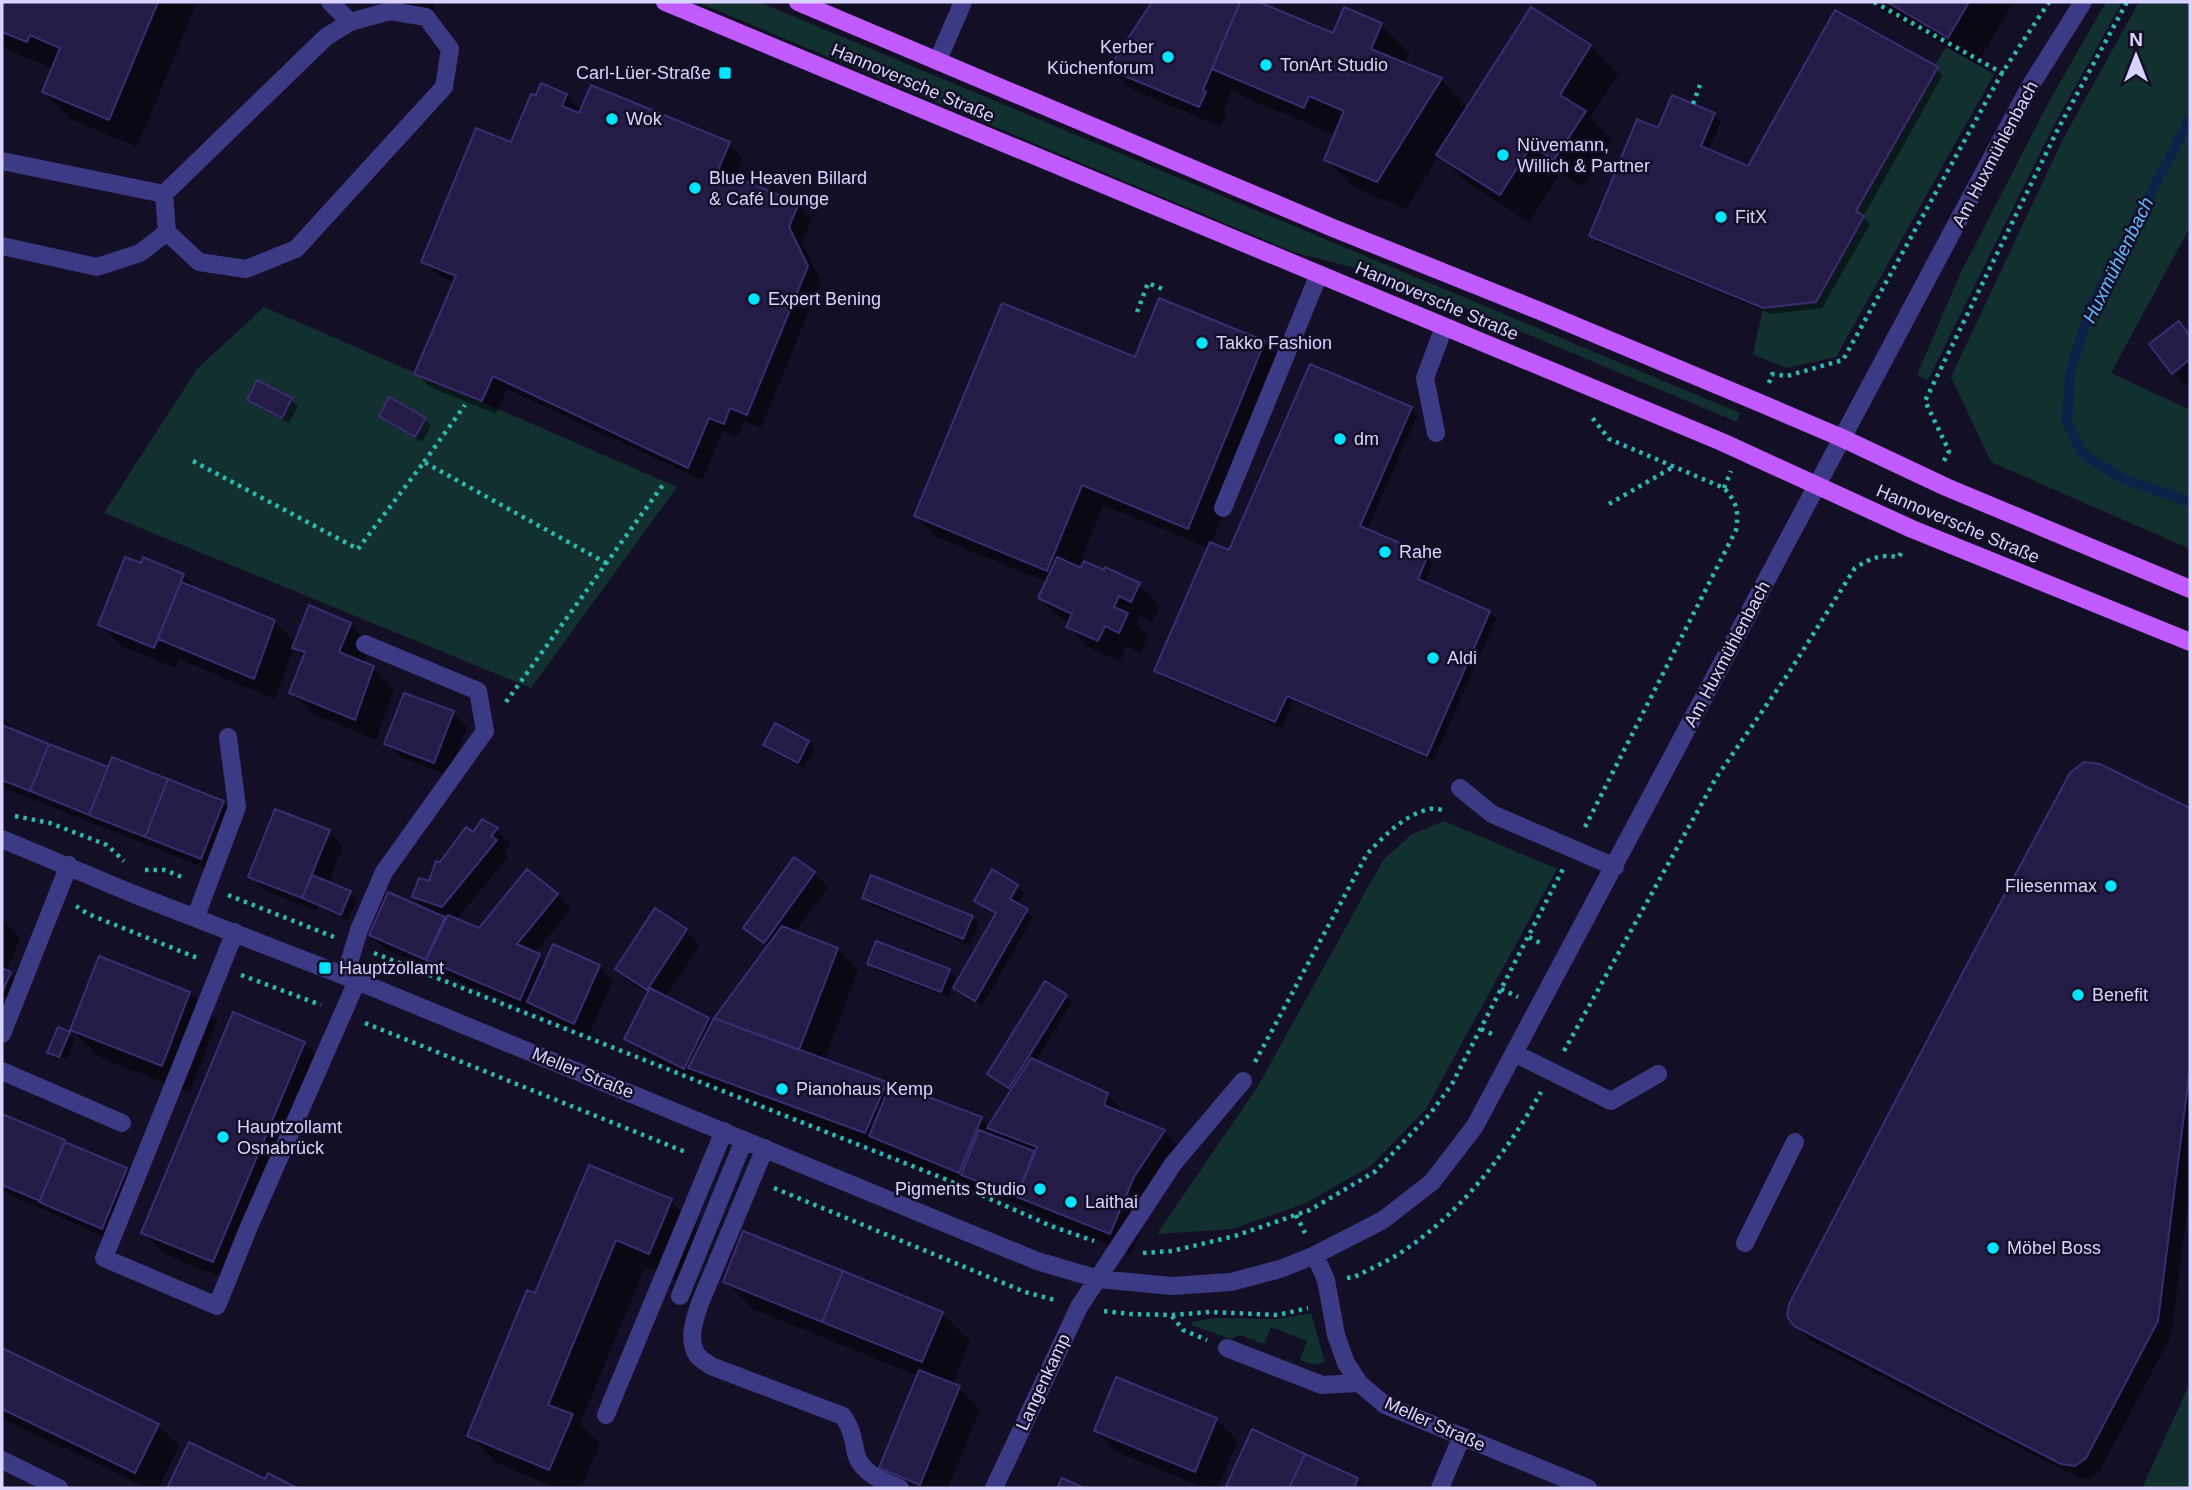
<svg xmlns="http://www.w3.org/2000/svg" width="2192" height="1490" font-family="Helvetica,sans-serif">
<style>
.green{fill:#12302f}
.shadow{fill:#0007}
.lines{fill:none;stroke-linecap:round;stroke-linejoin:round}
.stream{stroke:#0c2248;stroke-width:10}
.building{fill:#241b47;stroke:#3b2d73;stroke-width:2}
.path{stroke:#2fb8b0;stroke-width:4.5;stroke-dasharray:3.5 5;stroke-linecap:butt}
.minor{stroke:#3d3a85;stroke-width:18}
.major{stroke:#c25bff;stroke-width:18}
.poi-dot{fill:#00e5ff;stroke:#130f26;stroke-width:2.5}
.labels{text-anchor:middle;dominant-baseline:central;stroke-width:5;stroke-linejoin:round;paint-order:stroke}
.poi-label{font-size:18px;fill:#d9d4ff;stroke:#130f26;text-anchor:start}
.street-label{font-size:18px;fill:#d9d4ff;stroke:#130f26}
.water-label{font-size:19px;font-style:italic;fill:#62b6ff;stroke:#130f26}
</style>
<rect width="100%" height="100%" fill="#130f26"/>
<!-- green -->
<path class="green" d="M697,2h62l981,411 -3,9 -346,-145 -95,-24z
M2106,2h16l-69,125 -125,253 -11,-5 43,-101 91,-176z
M2139,2h51v225l-79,146 79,37v139l-199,-87 -40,-85 113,-240z
M1946,47l48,27 -158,283 -50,11 -33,-14 10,-46 53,-6 48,-86 -8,-5 81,-144 -2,-2z
M264,307l413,180 -146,201 -427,-175 93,-144z
M1444,821l113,48 -131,240 -55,57 -65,37 -74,26 -75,5 101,-148 125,-226 29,-26z
M1311,1313l14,49 -10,3 -15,-5 7,-19 -36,-14 -7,17 -24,-9 -10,4 -38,-14 -1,-3 24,-4 62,1z
M2190,1383v105h-48z"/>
<!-- shadow -->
<path class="shadow" d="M2,2h195l-60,145 -65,-27 -28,-28 9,-23 -51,-22z
M399,2h37l-6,13z
M1154,2h116l-3,5 67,28 47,-10 28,28 -5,11 37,16 27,28 122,-62 28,28 -28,44 22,22 -30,47 -22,-14 -31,49 -63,-40 -27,-27 -33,54 -52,-22 -28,-27 15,-35 -4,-2 -5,11 -90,-38 -9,-8 -10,24 3,2 -5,13 -90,-38 -21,-21z
M1869,2h144l-36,62z
M1936,68l7,7 -80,142 7,7 -48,84 -51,6 -174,-72 -6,-7 68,-105 55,-15 7,6 -13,30 41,17z
M566,95l16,16 147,33 14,14 -9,21 64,26 14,14 -10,23 19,39 -60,147 -17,-7 -6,16 -15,-6 -21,49 -195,-91 -11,25 -66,-27 -14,-14 39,-90 -18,-8 -14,-14 89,-117z
M1160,300l104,43 22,21 -75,180 19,8 181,-143 6,7 -50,114 60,27 6,6 -8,21 64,28 7,7 -63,142 -140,-60 -11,27 -119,-51 -7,-7 53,-122 -106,-43 -25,63 26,4 34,12 22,22 -8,16 -12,-6 -4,8 12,12 -8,17 -14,-7 -6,15 -31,-13 -21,-22 2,-3 -9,-4 -21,-21 7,-16 -110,-45 -21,-21 220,-156z
M2179,323l11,12v49l-3,2 -14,-14z
M258,383l33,17 7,6 -9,17 -33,-17 -7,-6z
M381,416l44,3 6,7 -9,16 -35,-20z
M183,575l16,16 75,30 22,22 54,-19 21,21 -8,19 10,4 21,21 -18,51 -64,-27 -21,-21 14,-34 -11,-11 -19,52 -96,-40 -3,9 -55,-22 -21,-21z
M453,713l14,14 -19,48 -48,-18 -14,-14z
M2,717l13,15 94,38 114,33 14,14 -22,55 -213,-85z
M808,742l7,7 -11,19 -32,-16 -7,-7z
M2100,765l90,45v376l-19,150 -72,136 -9,7 -13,-2 -267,-137 -14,-15z
M483,821l14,9 14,14 -7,7 5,5 -53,64 23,10 78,-35 14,14 -37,45 12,10 8,-17 45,20 14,14 -25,56 -45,-21 -7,-7 -2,4 -149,-64 -14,-14 56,-24 -13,-14 16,-14 10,-18 33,-30z
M329,832l14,14 -15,38 22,9 7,6 -9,21 -30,-13 -2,4 -52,-21 -14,-14z
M814,873l14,14 -33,46 42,16 21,21 -34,91 62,22 5,5 90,31 9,9 23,-37 -24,-17 77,-78 6,6 -37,60 72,32 21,23 36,15 21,21 -31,45 -23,56 -91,-37 -7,-7 -52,-20 -1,3 -88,-37 -5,-4 -176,-64 -11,-10 -2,3 -57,-28 -14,-14 22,-45 -18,-11 -14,-14 69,-38 14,14 -35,53 43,21 5,5 55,-77 -22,-20z
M1017,886l7,7 -7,12 16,12 -51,89 -27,-19 42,-72 -21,-15z
M864,898l108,19 6,7 -8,21 -100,-40z
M2,920l18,18 -14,34 10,8 -8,20 -6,-3z
M100,959l90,34 27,28 -27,71 -90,-34 -28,-28z
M869,963l80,7 7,7 -8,20 -72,-27z
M69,1034l6,6 -8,19 -12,-5v3l10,6 -9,-4 -7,-7z
M304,1043l21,21 -91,218 -70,-28 -21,-21z
M2,1116l124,54 14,14 -24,58 -114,-51z
M671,1201l28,28 -21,51 -33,-13 -65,157 20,20 -19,44h-24l-60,-25 -28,-28 67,-139z
M725,1281l217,32 28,28 -18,44 7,3 21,21 -32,79h-47l-20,-20 37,-92 -165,-67z
M2,1350l156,75 21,21 -21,42h-11l-145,-70z
M1216,1419l22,21 -20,48h-12l-89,-36 -21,-21z
M1253,1431l104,49 9,8h-136l-2,-2z
M268,1476l26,12 -126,-1 97,-5z"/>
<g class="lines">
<!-- stream -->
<path class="stream" d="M2190,119l-99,187 -21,67 -3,49 16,32 40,25 67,23"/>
</g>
<!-- building -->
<path class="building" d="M2,2h156l-49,118 -67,-28 18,-44 -30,-13 -3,7 -25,-10z
M1152,2h88l-37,88 3,2 -7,15 -91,-38z
M1240,2h19l74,31 11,-26 38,16 -11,26 71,29 -65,104 -53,-22 20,-49 -35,-15 -5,12 -92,-39z
M1887,2h82l-21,36z
M1531,7l60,38 -31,50 26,16 -32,49 -23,-14 -31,49 -64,-40z
M1835,10l103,57 -82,144 8,5 -48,86 -53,6 -174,-72 48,-117 21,9 14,-33 43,18 -14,33 47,20z
M541,83l26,11 -5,12 17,7 12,-28 139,57 -12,28 81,33 -10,24 19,39 -61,149 -17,-7 -6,16 -15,-6 -21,50 -195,-92 -11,25 -68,-27 42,-98 -35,-14 55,-134 35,14 20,-48 5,1z
M1159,298l106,43 -77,188 -106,-44 -35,86 -133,-55 88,-213 133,54z
M2179,321l11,15v23l-18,15 -23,-30z
M1310,364l102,43 -52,119 68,29 -10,24 72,32 -63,145 -140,-60 -12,26 -121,-51 56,-129 19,8z
M257,380l35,18 -10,20 -35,-18z
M389,397l37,21 -11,19 -36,-21z
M125,557l16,6 2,-6 41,17 -30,74 -56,-23z
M1057,557l24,11 3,-7 20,9 1,-3 35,16 -9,19 -12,-6 -5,11 14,6 -9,20 -14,-7 -7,15 -32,-14 6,-13 -34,-16z
M181,582l94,38 -21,59 -96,-40z
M309,605l42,18 -12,29 35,14 -19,54 -66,-27 16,-41 -13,-4z
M404,693l50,18 -20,52 -50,-19z
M775,723l34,18 -11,22 -35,-18z
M2,725l47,19 -19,47 -28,-11z
M49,744l59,23 -19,48 -59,-24z
M112,757l56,22 -23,58 -56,-22z
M2084,762l16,2 90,44v259l-32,254 -72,137 -11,8 -14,-2 -267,-138 -7,-10 2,-12 182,-347 99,-184z
M168,779l56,22 -23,58 -56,-22z
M275,809l55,21 -28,68 -54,-21z
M482,819l16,9 -7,8 6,4 -55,67 -30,-10 7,-19 10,3 7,-20 4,1 26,-35 7,5z
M794,857l21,15 -51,71 -21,-15z
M527,869l31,25 -41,50 23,10 -20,46 -94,-40 22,-45 31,13z
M992,869l26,16 -8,14 18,10 -53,92 -22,-13 43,-75 -22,-12z
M312,875l39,16 -10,24 -39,-17z
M871,875l102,41 -10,23 -101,-41z
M388,892l57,25 -19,43 -57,-25z
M655,908l32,21 -40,61 -32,-21z
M782,926l56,22 -39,102 -85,-32z
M876,941l74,28 -9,23 -74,-28z
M553,944l47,21 -26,59 -47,-22z
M99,956l91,36 -28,74 -92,-36z
M2,968l9,4 -9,21z
M1045,981l22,14 -58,93 -22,-14z
M650,988l59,30 -25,51 -60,-30z
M233,1012l72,30 -92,220 -72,-29z
M714,1018l173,64 -22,51 -177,-65z
M58,1027l12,5 -11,25 -12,-4z
M1031,1058l77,35 -4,12 61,25 -31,47 -24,57 -93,-37 20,-50 -50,-19z
M891,1083l91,34 -23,56 -90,-37z
M2,1114l63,26 -25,61 -38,-16z
M979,1130l55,21 -17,46 -56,-22z
M65,1142l62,26 -25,61 -63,-27z
M589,1165l83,34 -23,55 -33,-14 -68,165 25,9 -24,56 -82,-34 60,-146 8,3z
M743,1231l100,40 -21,51 -99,-40z
M843,1271l100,41 -21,50 -100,-40z
M2,1348l157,76 -24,49 -133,-64z
M919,1370l41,16 -40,99 -41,-17z
M1116,1377l101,41 -22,54 -101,-41z
M1252,1429l53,25 -16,34h-58l-5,-2z
M189,1442l76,37 3,-6 29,15h-130z
M1305,1454l53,24 -4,10h-65z
M1062,1478l22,10h-27z"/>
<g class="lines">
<!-- path -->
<path class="path" d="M1874,2l130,72
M1693,104l7,-19
M1137,312l11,-29 17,7
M1769,383l3,-9 15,2 56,-16 159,-287 47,-71
M193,461l165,88 66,-87 182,101
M1944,461l5,-10 -24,-50 132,-270 70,-129
M424,462l41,-57
M1724,488l7,-17
M1609,504l64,-37
M506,702l159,-220
M15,816l35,7 57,22 17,16
M1585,827l151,-297c3,-18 1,-28 -12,-42l-115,-49 -18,-23
M145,870h20l19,8
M228,895l106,42
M76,906l12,8 112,45
M1529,937l15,8
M374,953l571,226 106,47 43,15
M241,975l80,30
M1501,989l17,8
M365,1023l323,130
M1481,1029l15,7
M1564,1051l152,-273 72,-104 67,-106c16,-10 25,-14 44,-11l3,-6
M1255,1062l112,-208c16,-17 38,-40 63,-45 4,-1 11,1 16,1
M774,1188l251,104 30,8
M1296,1215l9,18
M1143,1253l29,-2 63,-15 75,-26 66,-39 54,-57 22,-30 111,-215
M1347,1278l7,-1c14,-7 30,-14 43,-22 63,-40 108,-100 144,-163
M1104,1311l26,3 42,1 38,-3 68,3 30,-7
M1172,1316l11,14 24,10"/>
<!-- minor -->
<path class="minor" d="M330,2l20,20
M390,11l36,6 24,32 -6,38 -148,162 -50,20 -47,-7 -32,-30 -3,-38 162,-157 24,-15z
M938,60l25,-58
M2,161l162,33
M2,246l95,21 43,-14 27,-21
M1436,433l-11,-55 19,-51
M1223,508l96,-234
M1460,788l32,26 123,53
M2,839l134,56 209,81 692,285 61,18 74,7 59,-4 49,-13 35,-14 68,-35 49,-38 43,-56 554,-1038 54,-86
M196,916l41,-109 -9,-70
M235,932l-131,326 113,48 31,-77 109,-248
M345,976l14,-46 25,-58 101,-141 -7,-40 -113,-47
M2,1034l67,-169
M1516,1054l95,47 47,-27
M2,1071l120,52
M765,1148l-65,155c-5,15 -13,36 -3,52 3,4 10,8 14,11l132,50c9,13 10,23 13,38 6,20 27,27 44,34
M1745,1243l50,-101
M1315,1255l11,25 10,55 10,28 13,20 26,22 203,83
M680,1296l64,-156
M1227,1348l95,37 37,-2
M606,1415l118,-284
M2,1460l57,28
M994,1488l85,-181 94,-143 70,-83
M1440,1488l22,-52"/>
<!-- major -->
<path class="major" d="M665,2l1057,440 190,87 278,113
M798,2l535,226 207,83 220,92 82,35 104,49 244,102"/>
</g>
<!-- markers -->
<g class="poi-dot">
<circle cx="1168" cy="57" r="7"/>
<circle cx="1266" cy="65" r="7"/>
<rect x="718" y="66" width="14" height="14" rx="3.5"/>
<circle cx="612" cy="119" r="7"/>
<circle cx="1503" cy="155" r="7"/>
<circle cx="695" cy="188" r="7"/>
<circle cx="1721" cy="217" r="7"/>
<circle cx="754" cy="299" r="7"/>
<circle cx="1202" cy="343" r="7"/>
<circle cx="1340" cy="439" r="7"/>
<circle cx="1385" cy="552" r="7"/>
<circle cx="1433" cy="658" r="7"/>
<circle cx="2111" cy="886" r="7"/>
<rect x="318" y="961" width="14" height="14" rx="3.5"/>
<circle cx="2078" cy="995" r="7"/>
<circle cx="782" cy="1089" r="7"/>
<circle cx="223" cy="1137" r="7"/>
<circle cx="1040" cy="1189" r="7"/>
<circle cx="1071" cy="1202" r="7"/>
<circle cx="1993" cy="1248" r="7"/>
</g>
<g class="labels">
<!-- poi labels -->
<g class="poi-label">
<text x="1154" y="47" text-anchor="end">Kerber<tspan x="1154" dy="21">Küchenforum</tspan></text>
<text x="1280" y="65">TonArt Studio</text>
<text x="711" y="73" text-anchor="end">Carl-Lüer-Straße</text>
<text x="626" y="119">Wok</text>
<text x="1517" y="145">Nüvemann,<tspan x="1517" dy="21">Willich &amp; Partner</tspan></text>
<text x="709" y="178">Blue Heaven Billard<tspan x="709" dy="21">&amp; Café Lounge</tspan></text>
<text x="1735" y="217">FitX</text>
<text x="768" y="299">Expert Bening</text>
<text x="1216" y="343">Takko Fashion</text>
<text x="1354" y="439">dm</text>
<text x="1399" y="552">Rahe</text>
<text x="1447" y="658">Aldi</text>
<text x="2097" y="886" text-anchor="end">Fliesenmax</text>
<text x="339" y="968">Hauptzollamt</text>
<text x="2092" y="995">Benefit</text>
<text x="796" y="1089">Pianohaus Kemp</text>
<text x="237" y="1127">Hauptzollamt<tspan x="237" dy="21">Osnabrück</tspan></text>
<text x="1026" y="1189" text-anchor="end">Pigments Studio</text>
<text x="1085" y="1202">Laithai</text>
<text x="2007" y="1248">Möbel Boss</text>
</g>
<!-- street labels -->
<g class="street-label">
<text transform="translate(913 83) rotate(23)">Hannoversche Straße</text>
<text transform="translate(1995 154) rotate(-62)">Am Huxmühlenbach</text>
<text transform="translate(1437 301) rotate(23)">Hannoversche Straße</text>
<text transform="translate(1958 524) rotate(23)">Hannoversche Straße</text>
<text transform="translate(1727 654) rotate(-62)">Am Huxmühlenbach</text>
<text transform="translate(583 1073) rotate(22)">Meller Straße</text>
<text transform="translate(1043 1382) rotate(-65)">Langenkamp</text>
<text transform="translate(1435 1424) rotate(24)">Meller Straße</text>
</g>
<!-- water labels -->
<g class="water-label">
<text transform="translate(2118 260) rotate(-64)">Huxmühlenbach</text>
</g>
</g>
<!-- border -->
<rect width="2192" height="1490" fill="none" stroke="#d9d4ff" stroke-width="7"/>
<!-- north arrow -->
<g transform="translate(2136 56)" stroke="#130f26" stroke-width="5" paint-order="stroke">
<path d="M0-5L12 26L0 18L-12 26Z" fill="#d9d4ff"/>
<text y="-10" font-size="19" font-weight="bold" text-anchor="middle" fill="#d9d4ff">N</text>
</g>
</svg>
